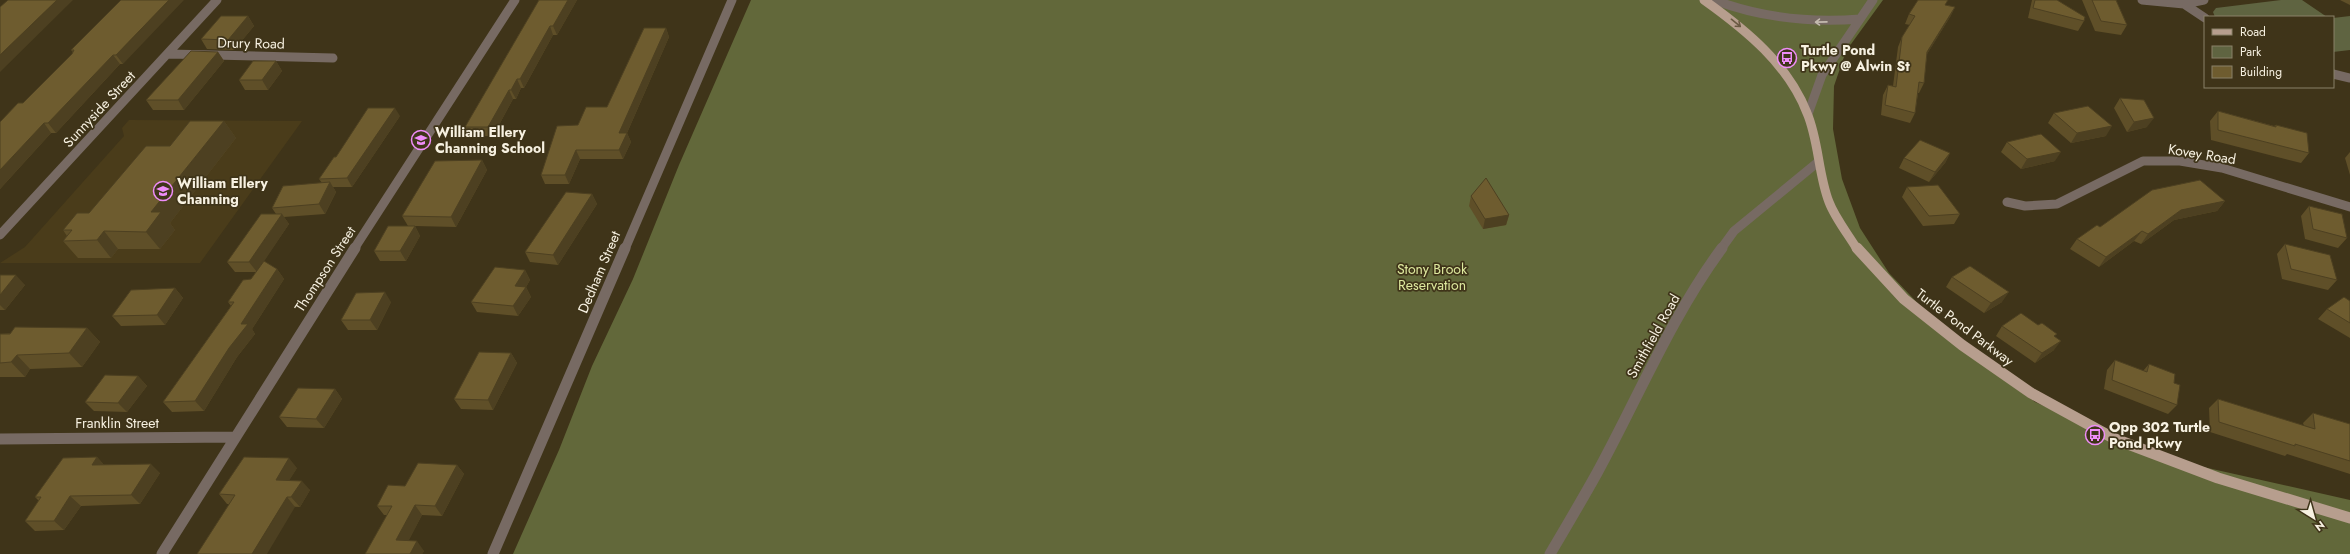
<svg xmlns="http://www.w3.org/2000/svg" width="2350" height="554" font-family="Jost,sans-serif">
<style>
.built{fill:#4a3c1a}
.green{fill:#5f6441}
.forest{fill:#62683a}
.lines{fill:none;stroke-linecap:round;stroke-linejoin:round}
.minor-far1{stroke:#776a63;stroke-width:9}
.minor{stroke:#776a63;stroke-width:11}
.major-far1{stroke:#b79e8e;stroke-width:9}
.major{stroke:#b79e8e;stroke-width:11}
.wall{fill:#5f4f28}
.shaded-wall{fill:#4d4021}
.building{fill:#6e5c2f;stroke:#4d4021}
.oneway{stroke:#c4bbaf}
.oneway2{stroke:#695942}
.labels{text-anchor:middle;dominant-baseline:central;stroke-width:3.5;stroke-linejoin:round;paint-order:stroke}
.street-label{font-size:14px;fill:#f7f1e1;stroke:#3f3419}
.poi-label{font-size:14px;font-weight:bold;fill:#f7f1e1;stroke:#3f3419;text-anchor:start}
.park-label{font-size:14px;fill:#dee99e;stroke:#3f3419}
</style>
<rect width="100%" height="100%" fill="#3f3419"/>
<!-- built -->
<path class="built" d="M129,120l173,1 -102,142h-200l25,-16 99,-111 -2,-8z"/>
<!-- green -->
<path class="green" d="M2281,0h21l25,17h-112l-2,-5 3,-4z
M2350,16v34l-17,2v-34z"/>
<!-- forest -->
<path class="forest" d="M751,0h1132l-37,51 -12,35 -1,43 9,50 18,49 29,45 40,42 51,48 55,39 74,33 72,27 169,38v54h-1837l46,-104 33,-84 41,-87 46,-114z"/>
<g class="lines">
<!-- minor-far1 -->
<path class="minor-far1" d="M1714,0c48,18 95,23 146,19
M2142,0l42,4 20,-4
M2184,4l21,14
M169,54l164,4
M2333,74l17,4
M1808,114l14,-39 51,-75
M2007,202l18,4 32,-2 86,-43h37l42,7 128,39
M0,235l217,-235
M354,249l161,-249
M625,249l107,-249
M1721,249l13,-18 84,-69"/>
<!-- minor -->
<path class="minor" d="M0,439l234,-2
M162,554l193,-306
M493,554l132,-306
M1550,554c16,-27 32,-54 47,-81 41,-75 74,-156 125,-225"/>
<!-- major-far1 -->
<path class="major-far1" d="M1704,0c42,30 84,64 103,113 12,28 11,61 22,89 6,16 19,32 28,47"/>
<!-- major -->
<path class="major" d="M1857,248l47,51 58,46 69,48 84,46 103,39 132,40"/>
</g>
<!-- wall -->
<path class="wall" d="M121,0l2,64h-3l-64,69h-5l-51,56v-67l23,-19 49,-49 1,-2 -2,-2z
M539,0h38l-20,35h-4l-29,53h-3l-5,11h-3l-20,37h-23l-5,-9z
M2032,0h25l27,21 -6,10 -50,-13z
M2082,0h34l11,25 -6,10 -26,-4z
M2340,0h10v5z
M1946,5l9,2 -5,10 -23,37 -3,29 -5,10h-1l-3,20 -5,10 -29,-8 2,-20 5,-10 5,1 5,-39 4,-10 8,-12 -5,-1 4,-10z
M248,16l6,10 -20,24 -27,-1 -6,-10z
M666,28l3,9 -42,96 4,9 -8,17h-43l-11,25h-24l-4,-9 37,-50 29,-18z
M218,52l6,9 -40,49h-31l-7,-10z
M276,61l6,10 -14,19h-23l-6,-10z
M2120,98l27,29 -20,5 -13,-24z
M2218,111l56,15 2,-1 33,28 -8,10 -90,-23 -1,-19z
M2054,113l52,23 -35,7 -23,-20z
M400,116l-48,71h-19l3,5 -11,22 -41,3 5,7 -26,38 14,7 7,10 -32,50 3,5 -18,23 -33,54 -32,1 -9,-10 68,-96 -3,-4 23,-23 5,-7h-21l-8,-10 49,-48 -4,-6 50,-25 -3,-4 17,-22z
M224,121l12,17 -66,85 5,7 -15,19h-42l-7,9h-33l-15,-17 4,-5 -4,-6 26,-17 81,-67z
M2007,142l48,19 -34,8 -20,-17z
M2350,152v23l-5,-17z
M1950,153l-5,10 -16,19 -30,-14 5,-10z
M482,160l5,10 -31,57 -41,-1 5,10 -14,25h-26l-6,-10 34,-25 -6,-10z
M1907,187l53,27 -6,10 -31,2 -21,-29z
M592,194l5,10 -39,61 -28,-3 -5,-10z
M1471,196l38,19 -3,10 -23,4 -14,-23z
M2225,201l-8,10 -43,9 -33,24 -7,-3 -35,26 -29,-18 7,-10 23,-12z
M2309,206l38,32 -9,10 -33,-9 -4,-23z
M2285,244l52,36 -9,10 -46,-11 -5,-25z
M525,270l5,10 -4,7 5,10 -13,19 -41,-4 -6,-10z
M0,275l25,10 -20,25h-5z
M1952,277l50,25 -18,11 -38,-26z
M175,288l8,10 -18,27 -44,1 -9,-10z
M2350,301v37l-32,-19 9,-10z
M391,302l-14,28h-29l-7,-10z
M2038,325l17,11 -1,14 -19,13 -39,-27 6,-10z
M87,328l13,14 -18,25 -52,2 -5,8h-25v-43z
M511,353l6,10 -24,47 -32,-1 -7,-10z
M2115,360l28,11 6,-7 25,19 3,22 -9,9 -64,-25 3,-19z
M138,376l9,10 -20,26 -33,-1 -9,-9z
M335,389l7,10 -18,29 -37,-1 -8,-10z
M2218,399l86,27 -1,-3 10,-10 37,11v50l-63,-20 -2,2 -75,-24 -1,-24z
M97,457l7,8 56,8 -20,31 -59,2 -17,24 -29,1 -10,-10 14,-20 -4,-4z
M457,465l7,9 -22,42 -20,-1 -14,26 16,10 -2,3h-57l22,-39h-3l-7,-9 28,-20z
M297,468l-8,12 21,10 -10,17 -73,-3 -8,-10z"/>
<!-- shaded-wall -->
<path class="shaded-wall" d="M57,0h16l-73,72v-17z
M169,0h15l-61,64 -7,-9z
M568,0h9l-20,35 -4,-9z
M1955,7l-5,10 -28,45 5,-10z
M248,16l6,10 -20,24 -6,-10z
M550,26l3,9 -29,53 -4,-9z
M666,28l3,9 -46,105 4,-9 4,9 -8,17 -4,-9v-17z
M218,52l6,9 -40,49 -6,-10z
M113,55l7,9 -64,69 -8,-10z
M276,61l6,10 -14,19 -6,-10z
M517,79l4,9 -5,11 -5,-9z
M509,90l4,9 -20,37 -5,-9z
M395,108l5,8 -48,71 -5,-9z
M2154,118l-7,9 -20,5 7,-10z
M224,121l12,17 -66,85 5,7 -15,19 -14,-17 5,-20z
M44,123l7,10 -51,56v-19z
M2112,126l-6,10 -35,7 6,-10z
M576,150l4,9 -11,25 -4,-9z
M2061,152l-6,9 -34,8 6,-10z
M1950,153l-5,10 -16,19 6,-10z
M482,160l5,10 -31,57 -5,-10z
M330,182l6,10 -11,22 -6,-10z
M592,194l5,10 -39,61 -5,-10z
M2225,201l-8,10 -43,9 -33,24 7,-10 33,-24z
M282,214l7,10 -32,48 -8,-10z
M1509,215l-3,10 -23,4 2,-10z
M415,226l5,10 -14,25 -6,-10z
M104,231l14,18 -7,9 -14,-18z
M2142,231l-8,10 -35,26 7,-10z
M277,269l7,10 -32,50 3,5 -18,23 -33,54 -9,-10 46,-77z
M525,270l5,10 -4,7 5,10 -13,19 -5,-10 2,-20z
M16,275l9,10 -20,25 -5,-5v-10z
M175,288l8,10 -18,27 -8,-10z
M385,292l6,10 -14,28 -7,-10z
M2009,292l-7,10 -18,11 7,-10z
M87,328l13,14 -18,25 -13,-14z
M2061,341l-7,9 -19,13 7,-10z
M511,353l6,10 -24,47 -5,-10z
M17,355l13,14 -5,8 -14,-15z
M138,376l9,10 -20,26 -9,-9z
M335,389l7,10 -18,29 -8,-9z
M97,457l9,10 -14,-2z
M289,458l8,10 -13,21 -8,-9z
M151,464l9,9 -20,31 -9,-9z
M457,465l7,9 -22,42 -7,-10z
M302,481l8,9 -10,17 -9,-10z
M70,496l11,10 -17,24 -10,-9z
M287,497l8,10 -28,47h-15z
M415,505l7,10 -18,35 -8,-10z
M417,541l7,10 -2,3h-12z"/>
<!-- building -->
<path class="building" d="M8,0h49l-57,55v-48z
M121,0h48l-53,55h-3l-65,68h-4l-44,47v-48l18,-19h5l49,-49 2,-4h-3z
M539,0h29l-15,26h-3l-30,53h-3l-6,11h-2l-21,37h-23z
M1918,0h30l-3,5 10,2 -28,45 -3,31 -5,-1 -4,31 -30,-8 3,-20 8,2 6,-50 13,-21 -6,-2z
M2035,0h22l28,17 -1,4 -51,-13z
M2092,0h24l11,25 -26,-4z
M221,16h27l-20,24 -27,-1z
M644,28h22l-47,105h8l-8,17h-43l-11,25h-24l16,-49 21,-1 8,-18h21z
M191,51l27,1 -40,48h-32z
M253,61h23l-14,19h-23z
M2120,98l24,2 10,18 -20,4z
M2088,106l24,20 -35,7 -23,-20z
M368,108h27l-48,70 -28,1 15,-22h2z
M2218,111l58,16v-2l31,8 2,20 -91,-23z
M190,121h34l-73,91h10l-15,20 -42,-1 -7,9 -34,1 9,-11h-9l14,-17h12l57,-67h24z
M2041,134l20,18 -34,7 -20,-17z
M1920,140l30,13 -15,19 -31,-14z
M482,160l-31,57 -49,-1 33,-55z
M1486,178l23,37 -24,4 -14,-23z
M2200,180l25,21 -44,9 -33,24 -6,-3 -36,26 -29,-18 20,-14 3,2 52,-37z
M330,182l-11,22 -47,4 11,-22z
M1938,185l22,29 -31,2 -22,-29z
M566,192l26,2 -39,61 -28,-3z
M2309,206l33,8 5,24 -34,-9z
M261,214h21l-33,48h-22z
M388,226h27l-15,25h-26z
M2285,244l45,11 7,25 -46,-11z
M264,261l13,8 -36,55h7l-19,24 -34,53 -32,1 71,-100h-6l15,-22 8,-1z
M1970,266l39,26 -18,11 -39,-26z
M495,267l30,3 -10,16 11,1 -13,19 -42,-4z
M0,275h16l-16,20z
M175,288l-18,27 -45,1 19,-26z
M385,292l-15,28h-29l15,-27z
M2344,297l6,4v22l-23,-14z
M2021,313l17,12 4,-2 15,11 -3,2 7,5 -19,12 -40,-27z
M15,327l72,1 -18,25 -52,2 -6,7 -11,1v-29h10z
M479,352l32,1 -23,47 -34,-1z
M2115,360l32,12 2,-8 26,10 -1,9 6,2 -3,20 -65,-25z
M105,375l33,1 -20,27 -33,-1z
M298,388l37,1 -19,30 -37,-2z
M2218,399l97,30 -2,-16 37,11v37l-55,-17v2l-76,-24z
M97,457l-5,8 59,-1 -20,31 -61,1 -16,25h-29l16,-24h-6l28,-39z
M244,457l45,1 -13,22 26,1 -11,16h-4l-35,57h-55l38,-59 -16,-1z
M418,463l39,2 -22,41 -20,-1 -19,35 21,1 -7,13h-45l27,-48h-15l11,-21 17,1z"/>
<!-- one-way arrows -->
<defs><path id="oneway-shaft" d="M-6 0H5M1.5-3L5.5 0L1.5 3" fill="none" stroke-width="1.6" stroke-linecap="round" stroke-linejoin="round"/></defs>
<use class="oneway" href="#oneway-shaft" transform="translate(1821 22) rotate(179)"/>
<use class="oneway2" href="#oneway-shaft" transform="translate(1736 23) rotate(39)"/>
<!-- icons -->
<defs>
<g id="bus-ring" transform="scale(1)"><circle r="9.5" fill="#3f3419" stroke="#ee8cf8" stroke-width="1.5"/><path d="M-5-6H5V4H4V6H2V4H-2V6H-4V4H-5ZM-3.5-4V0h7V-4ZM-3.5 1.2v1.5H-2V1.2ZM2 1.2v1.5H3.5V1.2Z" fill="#ee8cf8"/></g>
<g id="school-ring" transform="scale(1)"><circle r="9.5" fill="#3f3419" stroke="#ee8cf8" stroke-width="1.5"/><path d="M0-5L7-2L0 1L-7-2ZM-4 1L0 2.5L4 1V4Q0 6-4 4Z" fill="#ee8cf8"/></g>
</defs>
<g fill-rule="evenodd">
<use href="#bus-ring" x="1787" y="58"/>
<use href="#school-ring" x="421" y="140"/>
<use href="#school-ring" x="163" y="191"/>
<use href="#bus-ring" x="2095" y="435"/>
</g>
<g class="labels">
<!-- street labels -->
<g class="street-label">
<text transform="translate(251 43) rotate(1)">Drury Road</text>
<text transform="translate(99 109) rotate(-47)">Sunnyside Street</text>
<text transform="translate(2202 154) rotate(9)">Kovey Road</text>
<text transform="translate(325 269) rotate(-57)">Thompson Street</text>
<text transform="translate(599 272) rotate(-67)">Dedham Street</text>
<text transform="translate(1965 327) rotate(37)">Turtle Pond Parkway</text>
<text transform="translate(1653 336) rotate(-61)">Smithfield Road</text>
<text x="117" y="423">Franklin Street</text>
</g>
<!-- poi labels -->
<g class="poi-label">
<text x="1801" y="50">Turtle Pond<tspan x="1801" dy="16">Pkwy @ Alwin St</tspan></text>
<text x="435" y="132">William Ellery<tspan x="435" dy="16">Channing School</tspan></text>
<text x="177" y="183">William Ellery<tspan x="177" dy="16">Channing</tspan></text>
<text x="2109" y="427">Opp 302 Turtle<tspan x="2109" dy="16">Pond Pkwy</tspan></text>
</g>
<!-- park labels -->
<g class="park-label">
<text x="1432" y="269">Stony Brook<tspan x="1432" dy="16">Reservation</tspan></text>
</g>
</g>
<!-- legend -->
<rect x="2204" y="16" width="130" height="72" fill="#3f3419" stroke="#898069"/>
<rect x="2212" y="29" width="20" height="6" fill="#b79e8e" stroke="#898069"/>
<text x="2240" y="36" font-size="12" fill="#f7f1e1">Road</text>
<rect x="2212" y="46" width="20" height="12" fill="#5f6441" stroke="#898069"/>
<text x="2240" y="56" font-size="12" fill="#f7f1e1">Park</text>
<rect x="2212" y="66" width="20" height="12" fill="#6e5c2f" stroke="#898069"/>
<text x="2240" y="76" font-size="12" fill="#f7f1e1">Building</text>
<!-- north arrow -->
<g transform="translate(2314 518) rotate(143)" stroke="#3f3419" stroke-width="3" paint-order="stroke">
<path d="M0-3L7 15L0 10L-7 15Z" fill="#f7f1e1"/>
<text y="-6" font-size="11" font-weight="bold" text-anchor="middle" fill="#f7f1e1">N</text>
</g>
</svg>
